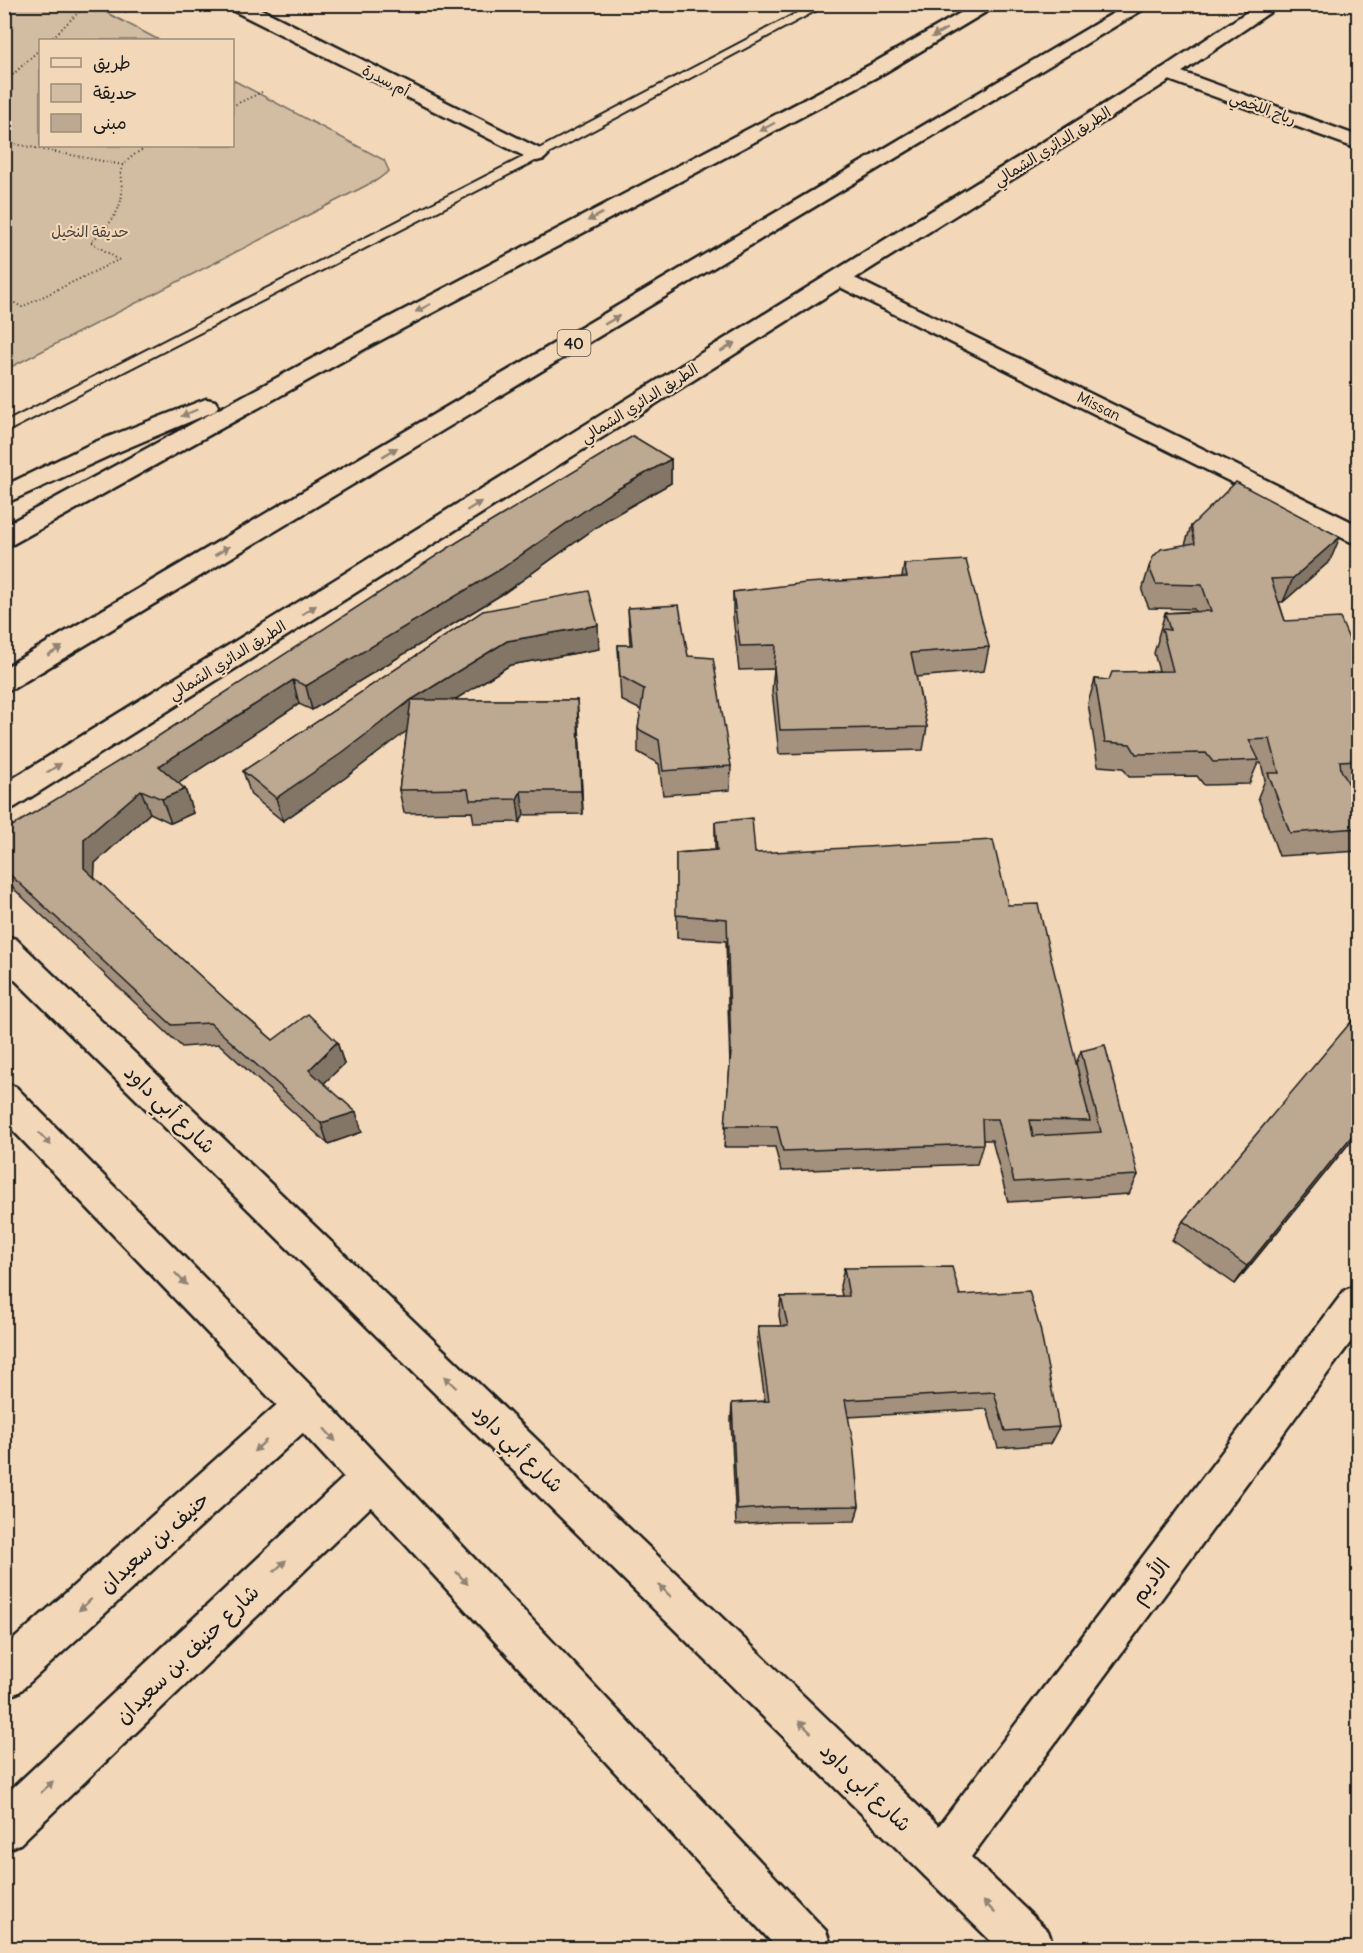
<svg xmlns="http://www.w3.org/2000/svg" width="1363" height="1953" font-family="Delius,'Playpen Sans Arabic',sans-serif">
<style>
.green{fill:#d2bca2;stroke:#776c5f;stroke-width:1.5}
.lines{fill:none;stroke-linecap:round;stroke-linejoin:round}
.lane-casing{stroke:#1c1c1c;stroke-width:4}
.street-casing{stroke:#1c1c1c;stroke-width:5}
.secondary-casing{stroke:#1c1c1c;stroke-width:5}
.highway-casing{stroke:#1c1c1c;stroke-width:5}
.path{stroke:#1c1c1c;stroke-width:2;stroke-dasharray:1 3;stroke-linecap:butt}
.lane{fill:#f2d8b9;fill-rule:evenodd}
.street{fill:#f2d8b9;fill-rule:evenodd}
.secondary{fill:#f2d8b9;fill-rule:evenodd}
.highway{fill:#f2d8b9;fill-rule:evenodd}
.wall{fill:#a3917e;stroke:#1c1c1c;stroke-width:1.5}
.shaded-wall{fill:#847666;stroke:#1c1c1c;stroke-width:1.5}
.building{fill:#bda992;stroke:#1c1c1c;stroke-width:1.5}
.oneway{fill:#928372}
.labels{text-anchor:middle;dominant-baseline:central;stroke-width:4.5;stroke-linejoin:round;paint-order:stroke}
.far-street-label{font-size:15px;fill:#1c1c1c;stroke:#f2d8b9}
.far-park-label{font-size:15px;fill:#4a443e;stroke:#f2d8b9}
.shield{fill:#f2d8b9;stroke:#5c544b;stroke-width:1.5}
.shield-label{font-size:16px;font-weight:bold;fill:#1c1c1c}
.near-street-label{font-size:21px;fill:#1c1c1c;stroke:#f2d8b9}
</style>
<rect width="100%" height="100%" fill="#f2d8b9"/>
<filter id="ink" filterUnits="userSpaceOnUse"><feTurbulence type="fractalNoise" baseFrequency=".0167" numOctaves="2"/><feDisplacementMap in="SourceGraphic" scale="12" xChannelSelector="R" yChannelSelector="G"/><feConvolveMatrix kernelMatrix="1 2 1 2 8 2 1 2 1" color-interpolation-filters="sRGB"/></filter>
<g filter="url(#ink)">
<!-- green -->
<path class="green" d="M5,4l87,1 67,35h-119v106h192l1,-66 151,80 5,11 -12,9 -372,190z"/>
<g class="lines">
<!-- lane casing -->
<g class="lane-casing">
<path id="lane" d="M814,4h14l-287,154 -537,275v-10l529,-271z"/>
</g>
<!-- street casing -->
<g class="street-casing">
<path id="street" d="M226,4h25l293,147 4,4 -4,4 -7,2 -7,-2 -302,-151z
M1168,67l190,69v13l-197,-72 -3,-4 3,-4z
M840,271l518,254v19l-9,-3 -517,-258 -3,-5 3,-5z
M1358,1285v47l-401,544 -16,7 -16,-7 -7,-16 7,-16 420,-554z
M304,1387l14,6 6,13 -6,13 -299,273 -15,6v-50l286,-255z
M370,1460l14,6 6,14 -6,14 -364,350 -16,7v-55l352,-330z"/>
</g>
<!-- secondary casing -->
<g class="secondary-casing">
<path id="secondary" d="M1259,4h23l-107,73 -1160,730 -11,3v-26l1157,-715z
M4,935l12,4 1032,992 6,17h-56l-994,-979z
M4,1082l12,5 302,306 508,538 6,17h-55l-487,-529 -286,-298z"/>
</g>
<!-- highway casing -->
<g class="highway-casing">
<path id="highway" d="M976,4h23l-115,69 -516,274 -355,197 -9,3v-21l348,-189 518,-272z
M1129,4h23l-1138,684 -10,3v-23z
M206,399l9,2 3,5 -3,5 -102,43 -109,50v-18l91,-44z"/>
</g>
<!-- path -->
<path class="path" d="M125,12l19,-8
M50,40l37,-36
M4,83l36,-34
M232,106l32,-15
M4,142l119,23
M119,260l-28,-18c15,-13 31,-30 31,-51 0,-8 -3,-16 0,-23 5,-10 17,-16 25,-22
M4,297l18,10 96,-47"/>
<!-- lane -->
<use href="#lane" class="lane"/>
<!-- street -->
<use href="#street" class="street"/>
<!-- secondary -->
<use href="#secondary" class="secondary"/>
<!-- highway -->
<use href="#highway" class="highway"/>
</g>
<!-- wall -->
<path class="wall" d="M671,459v24l-63,36 -104,74 -192,117 -13,-6 -121,79 7,6 8,24 -22,10 -21,-10 -55,50 -1,15 131,121 48,41 64,2 7,22 -20,19 38,49 -34,12 -109,-100 -37,3 -167,-157 -11,-13v-46z
M1191,526l139,35 -47,41h-4l6,19 70,32h4v130l-11,1 11,18v49l-80,5 -21,-59 7,-17 -4,-17h-3l-9,21 -45,1 -7,-9 -68,1 -6,-9 -25,-2 -10,-63 7,-24 14,1 50,-9 -5,-18 4,-13v-3l7,-24 30,-2 -1,-2 -45,-1 -7,-17 7,-24 36,-22z
M904,564l85,83 -5,24 -68,6 11,50 -4,23 -144,4 -7,-63 2,-22 -35,1 -6,-54v-24l169,-15z
M628,608l60,48 43,110 -1,24 -67,5 -4,-31 -21,-12v-23l3,-19 -20,-10 -3,-55h12z
M483,611l116,38 -89,16 -56,35h123l6,114 -59,1 -4,7 -46,1 -2,-11 -68,1 -5,-23 8,-60 -62,48 -62,43 -32,-26 -8,-24z
M715,822l40,31 253,52 68,159 5,-13 57,124 -9,19 -121,8 -16,-62h-9v4l-6,20 -196,7 -6,-24h-51l6,-81 -4,-125 -49,-3 -1,-85 39,-3z
M1359,1018v113l-124,153 -63,-44 11,-19z
M844,1268l116,27 99,132 -9,17 -52,4 -11,-39 -139,8 11,89 -4,15 -79,1 -40,3 -5,-105 1,-17 33,-2 -8,-57 1,-18h23l-2,-11 2,-18 61,-1 -2,-10z"/>
<!-- shaded-wall -->
<path class="shaded-wall" d="M671,459v24l-63,36 -104,74 -192,117 -6,-24 301,-191z
M1340,537l-10,24 -47,41 10,-24z
M598,625l1,24 -89,16 -94,59 -5,-24 96,-59z
M293,680l6,24 -131,86 -9,-24z
M411,700l5,24 -71,54 -62,43 -7,-23z
M577,700l2,24 4,90 -2,-23z
M185,789l8,24 -22,10 -9,-24z
M141,790l9,23 -55,50 -1,28 -10,-23v-29z
M521,791l3,24 -4,7 -3,-23z
M337,1042l7,22 -28,27 -7,-21z
M356,1112l6,20 -34,12 -7,-21z
M1359,1127v4l-124,153 12,-18z"/>
<!-- building -->
<path class="building" d="M633,436l38,23 -64,36 -106,74 -195,117 -13,-6 -134,86 26,23 -23,10 -21,-9 -57,49v29l141,131 48,41 35,-26 29,28 -28,28 47,42 -35,11 -111,-100 -38,2 -168,-156v-38l136,-83 319,-207z
M1236,482l104,55 -47,41 -22,1 14,42 55,-3 15,35h4v107l-19,1 1,9 18,32v26l-69,5 -22,-60h11l-9,-34 -21,1 10,20 -46,2 -7,-9 -70,1 -6,-10 -25,-2 -10,-63 14,1 3,-8 61,-1 -11,-42 8,1 -5,-17 46,-2 -9,-26 -46,-1 -7,-17 4,-10 8,-8 34,-6 -4,-17z
M966,560l23,87 -78,6 16,74 -147,3 -6,-63 2,-22 -36,1 -7,-54 73,-9 101,-6 -3,-13z
M589,591l9,34 -91,16 -96,59h166l4,91h-60l-4,8 -47,1 -2,-11 -69,1 12,-90 -72,55 -63,43 -33,-27 240,-160z
M679,605l9,51 25,2 18,108 -68,5 -4,-31 -21,-11 6,-40 -24,-13 -2,-31h14l-4,-37z
M752,818l3,35 238,-13 15,65 30,-1 52,217 -60,-1 3,16 68,-4 -20,-81 24,-6 33,130 -124,7 -16,-63h-16l1,25 -200,7 -6,-25h-52l6,-74 -4,-133 -51,-4v-62l41,-3 -2,-28z
M1356,1016l3,2v109l-112,139 -64,-45z
M952,1267l8,28 69,-4 11,37 19,99 -54,4 -11,-39 -149,8 8,42 6,64 -81,1 -41,3 -5,-107 37,-2 -11,-75h30l-7,-29 68,-1 -5,-28z"/>
<!-- one-way arrows -->
<defs><path id="oneway-solid" d="M-6-.8H1V-3.2L6.5 0L1 3.2V.8H-6Z" transform="scale(1.5)"/></defs>
<g class="oneway">
<use href="#oneway-solid" transform="translate(939 33) rotate(150)"/>
<use href="#oneway-solid" transform="translate(767 127) rotate(152)"/>
<use href="#oneway-solid" transform="translate(595 217) rotate(152)"/>
<use href="#oneway-solid" transform="translate(423 308) rotate(152)"/>
<use href="#oneway-solid" transform="translate(612 320) rotate(-31)"/>
<use href="#oneway-solid" transform="translate(728 347) rotate(-32)"/>
<use href="#oneway-solid" transform="translate(189 413) rotate(157)"/>
<use href="#oneway-solid" transform="translate(390 452) rotate(-31)"/>
<use href="#oneway-solid" transform="translate(474 506) rotate(-32)"/>
<use href="#oneway-solid" transform="translate(222 551) rotate(-31)"/>
<use href="#oneway-solid" transform="translate(309 610) rotate(-32)"/>
<use href="#oneway-solid" transform="translate(55 651) rotate(-31)"/>
<use href="#oneway-solid" transform="translate(54 768) rotate(-32)"/>
<use href="#oneway-solid" transform="translate(45 1139) rotate(46)"/>
<use href="#oneway-solid" transform="translate(181 1279) rotate(46)"/>
<use href="#oneway-solid" transform="translate(450 1382) rotate(-136)"/>
<use href="#oneway-solid" transform="translate(330 1435) rotate(48)"/>
<use href="#oneway-solid" transform="translate(260 1446) rotate(138)"/>
<use href="#oneway-solid" transform="translate(280 1566) rotate(-44)"/>
<use href="#oneway-solid" transform="translate(462 1578) rotate(47)"/>
<use href="#oneway-solid" transform="translate(665 1591) rotate(-136)"/>
<use href="#oneway-solid" transform="translate(85 1605) rotate(138)"/>
<use href="#oneway-solid" transform="translate(805 1727) rotate(-136)"/>
<use href="#oneway-solid" transform="translate(47 1787) rotate(-44)"/>
<use href="#oneway-solid" transform="translate(989 1907) rotate(-135)"/>
</g>
</g>
<g class="labels">
<!-- far-street labels -->
<g class="far-street-label">
<text transform="translate(386 80) rotate(27)">أم سدرة</text>
<text transform="translate(1263 108) rotate(20)">رباح اللخمي</text>
<text transform="translate(1052 146) rotate(-32)">الطريق الدائري الشمالي</text>
<text transform="translate(639 403) rotate(-32)">الطريق الدائري الشمالي</text>
<text transform="translate(1099 406) rotate(26)">Missan</text>
<text transform="translate(227 660) rotate(-32)">الطريق الدائري الشمالي</text>
</g>
<!-- far-park labels -->
<g class="far-park-label">
<text x="90" y="231">حديقة النخيل</text>
</g>
<!-- shield labels -->
<rect class="shield" x="557.5" y="330" width="33" height="26" rx="4.5"/>
<g class="shield-label">
<text x="574" y="343">40</text>
</g>
<!-- near-street labels -->
<g class="near-street-label">
<text transform="translate(170 1109) rotate(44)">شارع أبي داود</text>
<text transform="translate(518 1448) rotate(44)">شارع أبي داود</text>
<text transform="translate(154 1542) rotate(-42)">حنيف بن سعيدان</text>
<text transform="translate(1150 1581) rotate(-53)">الأديم</text>
<text transform="translate(187 1654) rotate(-44)">شارع حنيف بن سعيدان</text>
<text transform="translate(866 1787) rotate(44)">شارع أبي داود</text>
</g>
</g>
<!-- margin -->
<rect width="1363" height="1953" fill="none" stroke="#f2d8b9" stroke-width="24"/>
<rect x="12" y="12" width="1339" height="1929" fill="none" stroke="#1c1c1c" stroke-width="2" filter="url(#ink)"/>
<!-- legend -->
<rect x="39" y="39" width="195" height="108" fill="#f2d8b9" stroke="#9c8d7a" stroke-width="1.5"/>
<rect x="51" y="58" width="30" height="9" fill="#f2d8b9" stroke="#9c8d7a" stroke-width="1.5"/>
<text x="93" y="69" font-size="18" fill="#1c1c1c">طريق</text>
<rect x="51" y="84" width="30" height="18" fill="#d2bca2" stroke="#9c8d7a" stroke-width="1.5"/>
<text x="93" y="99" font-size="18" fill="#1c1c1c">حديقة</text>
<rect x="51" y="114" width="30" height="18" fill="#bda992" stroke="#9c8d7a" stroke-width="1.5"/>
<text x="93" y="129" font-size="18" fill="#1c1c1c">مبنى</text>
</svg>
